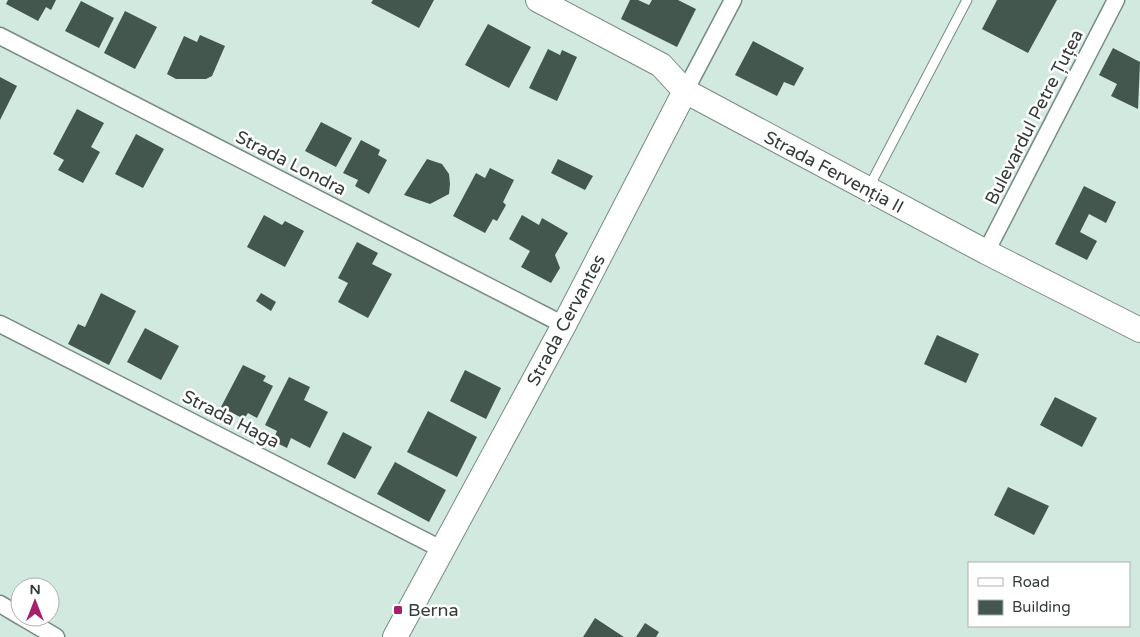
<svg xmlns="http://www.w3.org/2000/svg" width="1140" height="637" font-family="'Varela Round',sans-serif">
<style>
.building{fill:#43574f}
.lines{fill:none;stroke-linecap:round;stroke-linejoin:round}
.lane-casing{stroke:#778b83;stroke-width:11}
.street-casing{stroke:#778b83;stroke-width:19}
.secondary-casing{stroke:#778b83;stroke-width:26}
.lane{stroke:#fff;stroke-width:9}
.street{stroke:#fff;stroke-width:16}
.secondary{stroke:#fff;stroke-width:24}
.poi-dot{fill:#a5206c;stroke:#fff;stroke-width:2}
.labels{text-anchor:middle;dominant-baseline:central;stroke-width:5;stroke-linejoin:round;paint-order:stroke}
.street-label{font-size:18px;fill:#333c39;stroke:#fff}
.poi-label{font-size:18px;fill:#333c39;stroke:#fff;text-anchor:start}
</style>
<rect width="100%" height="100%" fill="#d2e9df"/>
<!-- building -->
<path class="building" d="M8,0h48l-5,10 -5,-3 -8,14 -32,-17z
M373,0h61l-15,28 -48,-25z
M630,0h8l11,5 3,-5h26l18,9 -19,38 -56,-28z
M997,0h60l-29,53 -46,-24z
M81,1l33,17 -15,30 -34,-17z
M125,11l32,16 -22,42 -31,-16z
M488,24l43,23 -22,41 -44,-23z
M200,35l25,11 -13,30 -6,3h-30l-9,-5 17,-38 13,6z
M753,41l51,27 -10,18 -10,-4 -7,14 -42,-21z
M1113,48l27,14 -2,47 -27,-13 6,-12 -18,-9z
M548,49l12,6 2,-5 15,7 -20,44 -28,-13z
M0,77l17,9 -17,34z
M77,109l27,14 -13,24 9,5 -17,31 -25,-13 6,-10 -11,-6z
M321,122l31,16 -16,29 -31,-16z
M136,134l28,15 -21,39 -28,-14z
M361,140l19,10 -2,5 9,5 -18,34 -14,-8 3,-6 -15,-7z
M427,159l15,5 7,10 1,10 -1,10 -19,10 -26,-9z
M558,159l35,17 -8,14 -34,-17z
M490,168l24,12 -11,22 3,3 -9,16 -4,-2 -8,14 -32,-17 23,-43 9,5z
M1084,186l32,16 -10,21 -17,-9 -9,18 17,9 -10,19 -32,-16z
M264,215l18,10 3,-4 19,10 -19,36 -38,-20z
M522,215l17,10 3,-7 26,15 -13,22 5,13 -9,15 -30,-16 9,-16 -21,-12z
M357,242l21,11 -6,11 20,10 -24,44 -30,-16 10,-19 -10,-5z
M101,293l35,18 -27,54 -41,-21 10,-20 7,3z
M261,293l15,9 -5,9 -15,-10z
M145,328l34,18 -18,34 -34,-18z
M937,335l42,19 -13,29 -42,-19z
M243,365l23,11 -3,5 10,5 -16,32 -9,-5 -4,6 -23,-12z
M465,370l36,18 -15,31 -36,-18z
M289,377l21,10 -6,13 24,12 -18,36 -19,-10 -4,10 -14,-7 4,-10 -12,-6z
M1055,397l42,21 -15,29 -42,-22z
M428,411l49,26 -20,40 -50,-25z
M343,432l29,15 -17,32 -28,-15z
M395,462l51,28 -17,32 -52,-28z
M1008,487l41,19 -15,29 -40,-20z
M595,618l29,19h-41z
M645,623l14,9 -3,5h-20z"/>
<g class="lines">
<!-- lane casing -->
<g class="lane-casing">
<path id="lane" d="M869,187l98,-187"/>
</g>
<!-- street casing -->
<g class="street-casing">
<path id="street" d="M0,36l564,289
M685,91l48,-91
M986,252l130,-252
M0,324l443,226
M0,604l20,12
M22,617l34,20"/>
</g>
<!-- secondary casing -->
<g class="secondary-casing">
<path id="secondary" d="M538,0l123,65 24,26 301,161 154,78
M395,637l169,-312 121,-234"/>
</g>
<!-- lane -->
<use href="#lane" class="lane"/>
<!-- street -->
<use href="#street" class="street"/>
<!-- secondary -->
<use href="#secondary" class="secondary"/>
</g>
<!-- markers -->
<rect class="poi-dot" x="393" y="605" width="10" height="10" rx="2.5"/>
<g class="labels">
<!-- street labels -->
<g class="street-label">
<text transform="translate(1034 117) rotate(-63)">Bulevardul Petre Țuțea</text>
<text transform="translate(291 163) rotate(27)">Strada Londra</text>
<text transform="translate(834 172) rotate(28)">Strada Fervenția II</text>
<text transform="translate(566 320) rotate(-62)">Strada Cervantes</text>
<text transform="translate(231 419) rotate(27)">Strada Haga</text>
</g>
<!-- poi labels -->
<g class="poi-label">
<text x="408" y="610">Berna</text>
</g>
</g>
<!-- legend -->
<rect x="968" y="562" width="162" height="65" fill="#ffffff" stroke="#adb1b0"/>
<rect x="978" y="578" width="25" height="8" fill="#ffffff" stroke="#adb1b0"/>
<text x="1012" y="587" font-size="15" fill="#333c39">Road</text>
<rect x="978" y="600" width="25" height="15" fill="#43574f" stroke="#adb1b0"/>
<text x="1012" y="612" font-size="15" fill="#333c39">Building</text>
<!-- north arrow -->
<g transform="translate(35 602)"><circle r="24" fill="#ffffff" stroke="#adb1b0"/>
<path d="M0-4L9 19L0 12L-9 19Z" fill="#a5206c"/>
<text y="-8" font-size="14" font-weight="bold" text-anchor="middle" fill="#333c39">N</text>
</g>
</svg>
